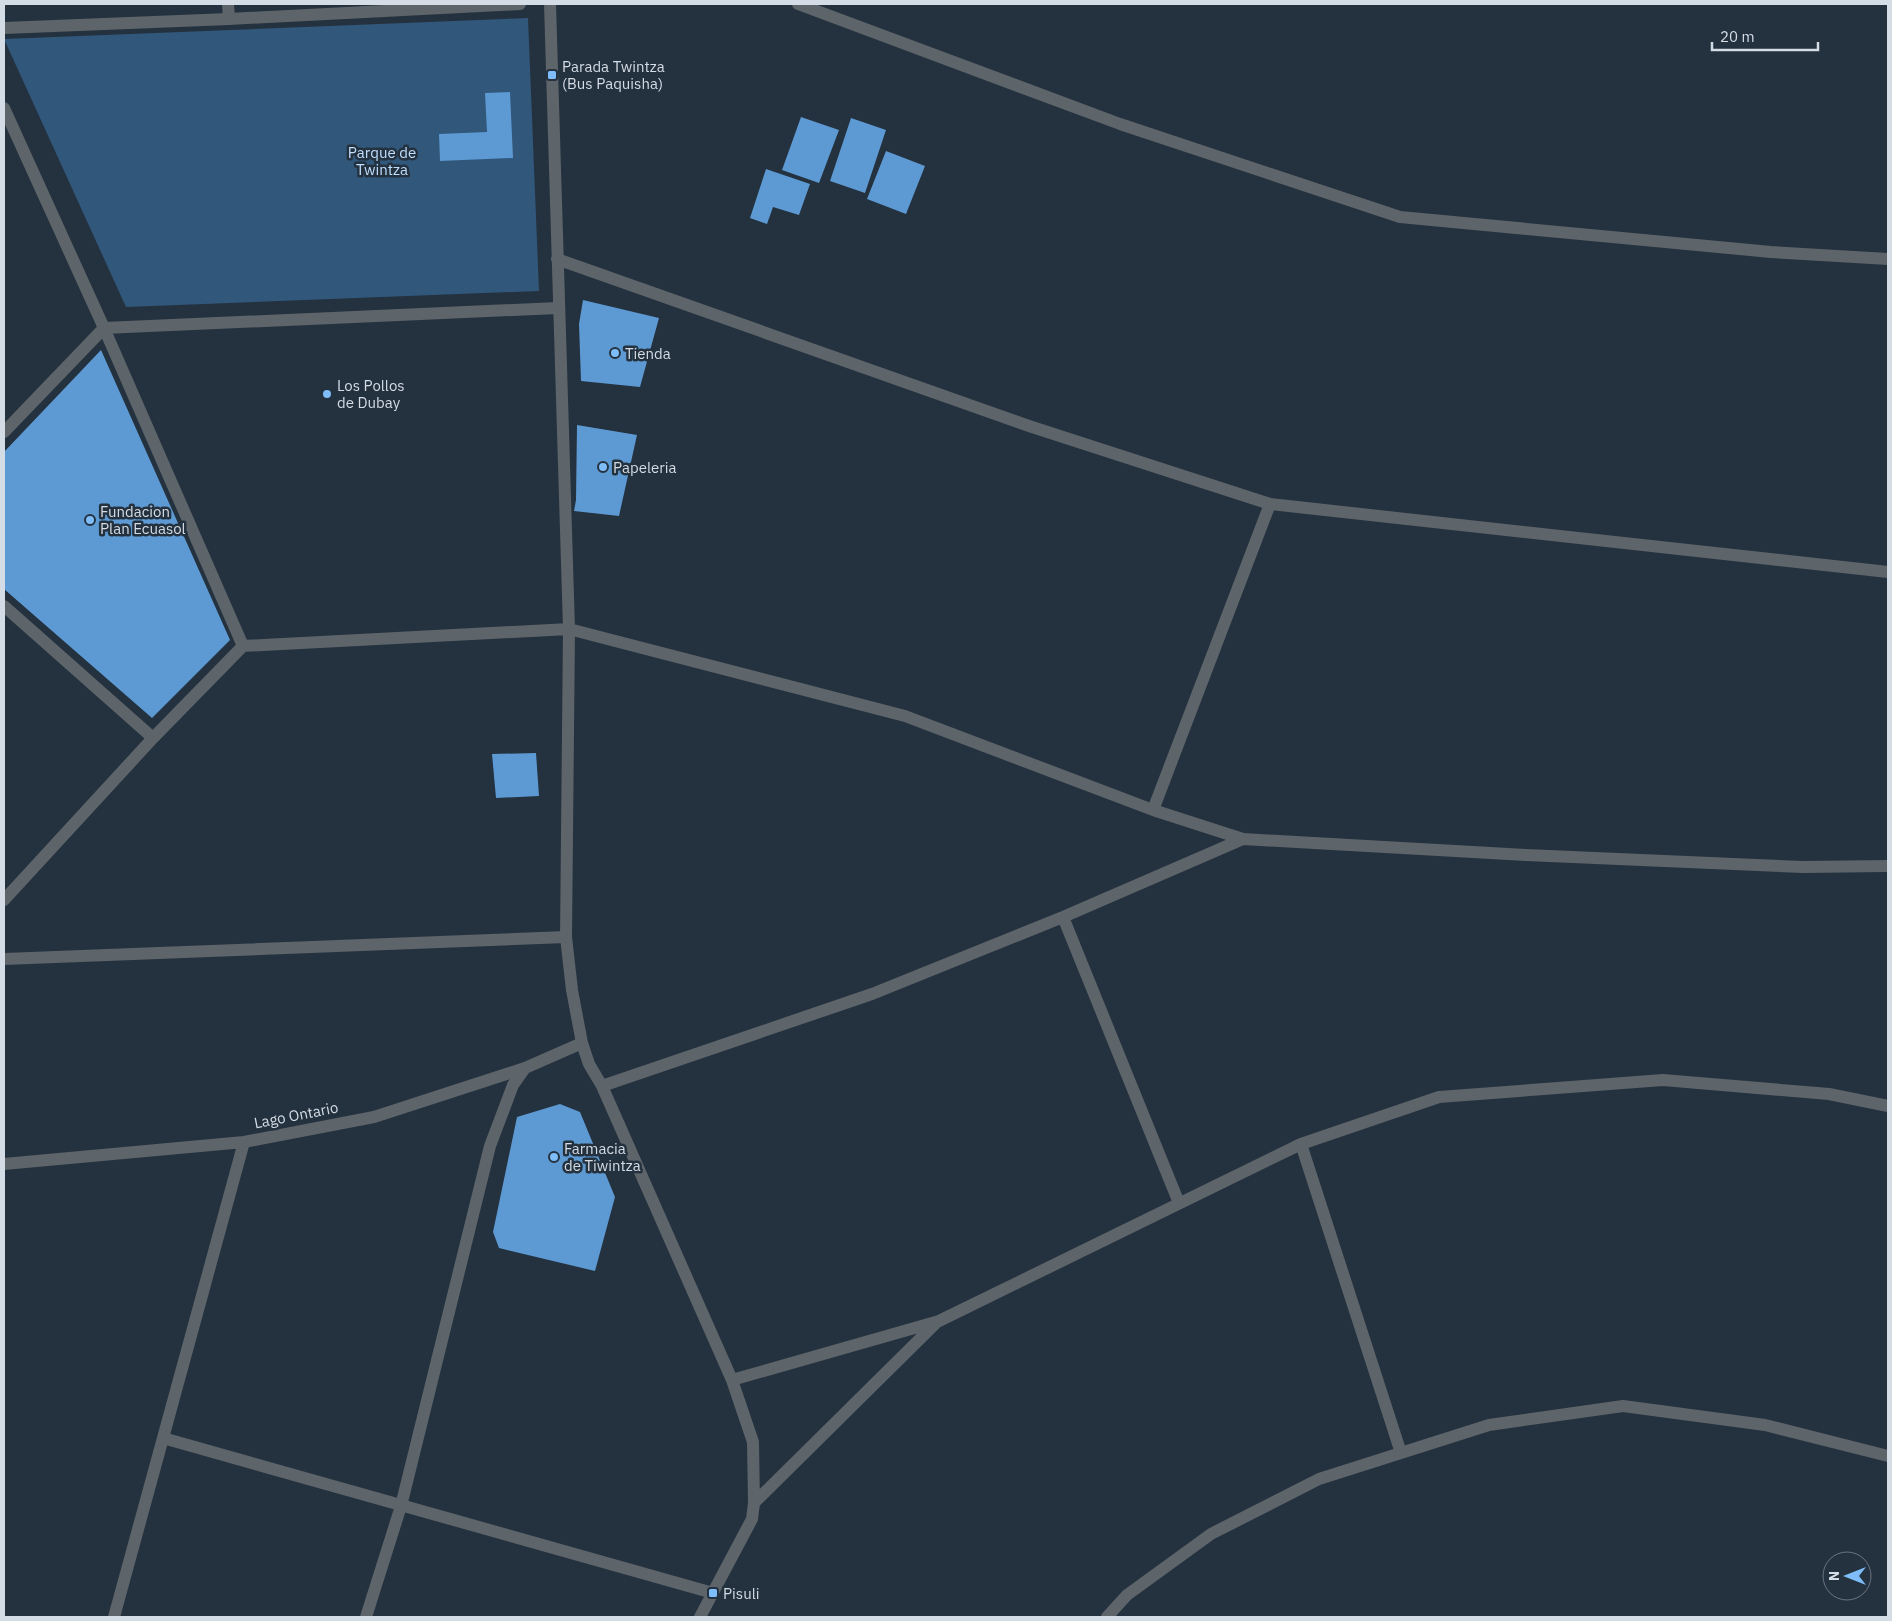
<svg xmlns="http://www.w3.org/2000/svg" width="1892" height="1621" font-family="'IBM Plex Sans',sans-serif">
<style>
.green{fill:#31577a}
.building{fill:#5d9ad3}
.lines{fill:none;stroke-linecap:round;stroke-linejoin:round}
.minor{stroke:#5d646a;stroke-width:12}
.poi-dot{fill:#7ebdf9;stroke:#24313e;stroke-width:2}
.labels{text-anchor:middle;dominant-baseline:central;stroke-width:5;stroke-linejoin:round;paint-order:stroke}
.poi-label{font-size:15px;fill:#d4dce5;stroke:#24313e;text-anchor:start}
.park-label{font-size:15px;fill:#c0dfff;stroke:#24313e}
.street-label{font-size:15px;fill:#d4dce5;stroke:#24313e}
</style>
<rect width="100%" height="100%" fill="#24313e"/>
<!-- green -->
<path class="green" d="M528,18l11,273 -413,16 -122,-268z"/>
<!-- building -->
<path class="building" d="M510,92l3,66 -73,3 -1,-27 48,-2 -2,-39z
M801,117l38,13 -20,53 -37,-13z
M851,118l35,12 -21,63 -35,-12z
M886,151l39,15 -19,48 -39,-15z
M766,169l44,15 -11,31 -26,-8 -6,17 -17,-6z
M583,300l76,18 -19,69 -59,-6 -2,-57z
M101,350l129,290 -78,78 -148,-129v-137z
M577,425l60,10 -18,81 -45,-5 2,-11z
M536,753l3,43 -43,2 -4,-44z
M560,1104l20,8 35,85 -20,74 -96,-23 -6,-16 24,-115z"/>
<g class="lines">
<!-- minor -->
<path class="minor" d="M228,4l1,15
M550,4l19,625 -3,308 6,53 10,53 7,21 13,22 130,294 21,62 1,61 -2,16 -52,98
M798,4l322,120 280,93 371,35 117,7
M4,28l225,-9 291,-15
M4,108l100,220 139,318
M557,259l472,167 241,78 618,68
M4,432l100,-104 454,-20
M4,606l149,132
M1153,810l117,-306
M4,900l149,-162 90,-92 326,-17 336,87 248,94 90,29 283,16 277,12 85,-1
M1063,917l116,286
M4,959l562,-22
M602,1086l270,-92 191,-77 180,-78
M1301,1144l100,309
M4,1164l240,-22 130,-25 151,-49 57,-25
M732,1380l207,-59 362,-177 138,-47 224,-17 166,14 59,12
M163,1438l550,155
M754,1503l183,-181
M114,1617l130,-475
M366,1617l35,-111 89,-360 23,-61 12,-17
M1107,1617l20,-22 84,-61 108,-55 170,-54 134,-19 142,19 123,31"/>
</g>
<!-- markers -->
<g class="poi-dot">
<rect x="547" y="70" width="10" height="10" rx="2.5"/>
<circle cx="615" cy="353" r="5"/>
<circle cx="327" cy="394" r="5"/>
<circle cx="603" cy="467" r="5"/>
<circle cx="90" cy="520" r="5"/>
<circle cx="554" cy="1157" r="5"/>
<rect x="708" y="1588" width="10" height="10" rx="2.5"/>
</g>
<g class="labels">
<!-- poi labels -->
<g class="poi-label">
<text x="562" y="66">Parada Twintza<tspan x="562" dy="17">(Bus Paquisha)</tspan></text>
<text x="625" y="353">Tienda</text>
<text x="337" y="385">Los Pollos<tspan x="337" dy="17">de Dubay</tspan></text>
<text x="613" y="467">Papeleria</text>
<text x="100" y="511">Fundacion<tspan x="100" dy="17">Plan Ecuasol</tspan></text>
<text x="564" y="1148">Farmacia<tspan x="564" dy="17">de Tiwintza</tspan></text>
<text x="723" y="1593">Pisuli</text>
</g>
<!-- park labels -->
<g class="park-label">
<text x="382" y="152">Parque de<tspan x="382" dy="17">Twintza</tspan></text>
</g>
<!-- street labels -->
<g class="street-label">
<text transform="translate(296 1115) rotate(-11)">Lago Ontario</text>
</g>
</g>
<!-- border -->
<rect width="1892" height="1621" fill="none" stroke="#d4dce5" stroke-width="10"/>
<!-- north arrow -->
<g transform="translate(1847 1576) rotate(270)"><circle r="24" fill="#24313e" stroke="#6a7581"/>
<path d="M0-4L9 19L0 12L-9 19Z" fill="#7ebdf9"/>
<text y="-8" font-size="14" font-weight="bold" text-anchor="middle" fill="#d4dce5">N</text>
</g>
<!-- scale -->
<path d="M1712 42v8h106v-8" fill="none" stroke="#d4dce5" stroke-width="2.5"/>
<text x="1720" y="42" font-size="15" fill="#d4dce5" stroke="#24313e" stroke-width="4" paint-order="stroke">20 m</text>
</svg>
